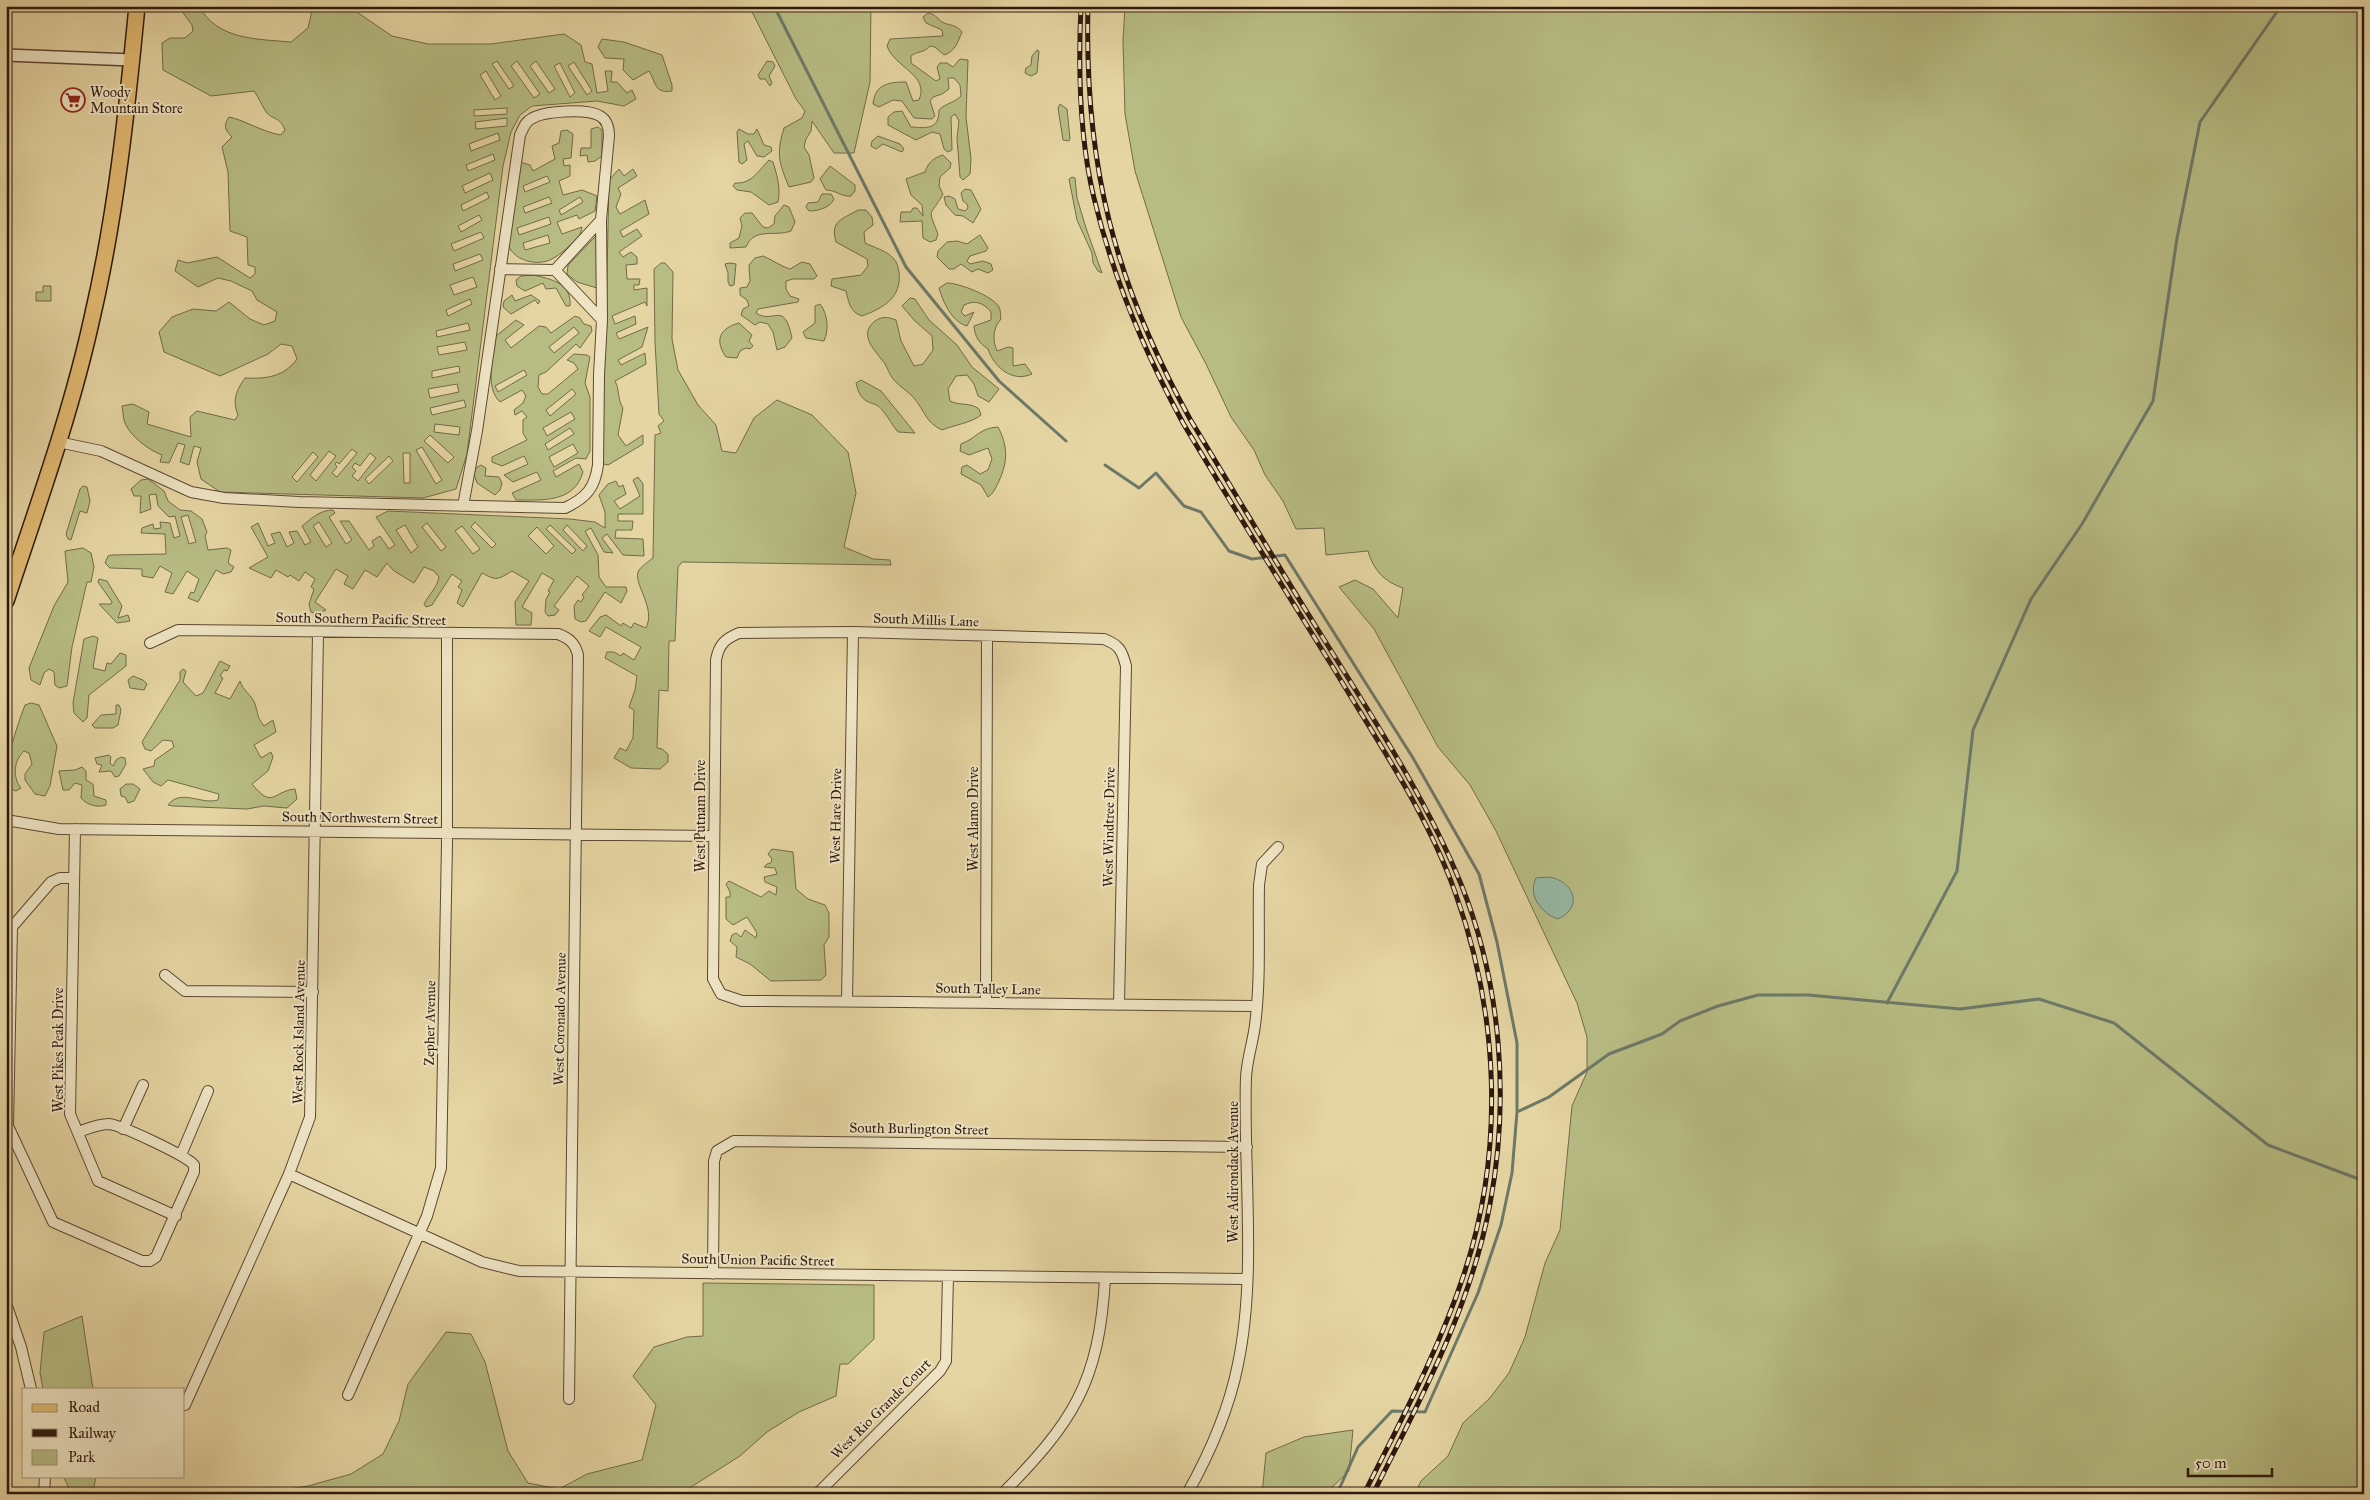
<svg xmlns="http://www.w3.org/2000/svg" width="2370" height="1500" font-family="'IM FELL Great Primer',serif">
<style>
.green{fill:#b7bc83;stroke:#736a48;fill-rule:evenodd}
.water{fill:#96b9a4;stroke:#6d7968}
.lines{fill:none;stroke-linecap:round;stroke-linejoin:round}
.stream{stroke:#6d7968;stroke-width:3}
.minor-casing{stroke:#5c4733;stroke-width:12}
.tertiary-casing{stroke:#5c4733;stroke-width:14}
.primary-casing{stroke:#2f180e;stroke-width:18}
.minor{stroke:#eee4c3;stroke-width:10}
.tertiary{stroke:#eee4c3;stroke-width:11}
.primary{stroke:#e2ba71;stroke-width:15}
.rail-casing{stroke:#2f180e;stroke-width:5}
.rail{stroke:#eee4c3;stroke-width:3;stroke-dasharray:9;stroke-linecap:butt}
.labels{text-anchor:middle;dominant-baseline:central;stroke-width:4;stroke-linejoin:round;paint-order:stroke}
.poi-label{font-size:14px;fill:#2f180e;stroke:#eee4c3;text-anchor:start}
.street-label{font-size:14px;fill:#2f180e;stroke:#eee4c3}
</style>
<rect width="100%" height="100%" fill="#e5d5a2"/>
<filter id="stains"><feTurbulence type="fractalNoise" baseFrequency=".004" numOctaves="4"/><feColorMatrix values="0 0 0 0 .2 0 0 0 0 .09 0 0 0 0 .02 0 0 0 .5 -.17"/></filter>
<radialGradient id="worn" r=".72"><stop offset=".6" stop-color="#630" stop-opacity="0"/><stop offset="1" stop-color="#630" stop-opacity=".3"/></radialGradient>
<!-- green -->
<path class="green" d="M178,6h21c18,34 58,33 92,36l17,-14 5,-22h35l44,30 36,8h63l73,-10 17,11 4,17 7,2 5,29 11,-2 -3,-20h7l-1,11h6l10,11 5,-3 4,9 -12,7 -27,-5 -65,5 -12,9 -9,17 -8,34 -36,288 -11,35 -33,9 -203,-6 -19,-13 -4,-17 4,-14 -7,-2 -5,19 -9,-3 5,-17 -7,-2 -9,20 -9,-1 2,-7c-12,-4 -32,-19 -37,-32 -2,-5 -2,-12 -3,-17l11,-2 16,8 -2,12 44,13 -1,-20 7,-6 38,9 3,-5c-6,-15 -2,-24 7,-37 21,1 39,-1 52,-19l-5,-13 -11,-2 -13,10 -48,22 -56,-24 -5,-20 13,-15 21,-8 23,2 13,-9 21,17 14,6 11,-4 2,-9 -20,-12 -5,-9 -21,-10 -13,-3 -20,9 -23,-16 3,-11 9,3 30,-6 33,21 5,-4v-7l-7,-2 -1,-28 -17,-6 -2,-59 -6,-25 10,-10c-7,-7 -9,-11 -3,-20 18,4 33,15 52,18l4,-5c-6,-14 -10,-9 -18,-17 -4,-5 -8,-15 -13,-22l-43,5 -48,-26 -1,-27 8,-5h15l8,-7 -1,-6zM497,61l17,25 -5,3 -17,-25zM517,61l23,33 -6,4 -23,-32zM536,61l19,28 -6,4 -19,-27zM574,62l18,29 -5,4 -19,-29zM560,63l15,30 -5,4 -16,-31zM486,71l15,25 -6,4 -15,-25zM507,108v6l-33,2v-6zM507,118v8l-31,3 -1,-7zM498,133l2,7 -29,11 -2,-7zM493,154l2,6 -27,11 -2,-6zM490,173l3,7 -28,13 -3,-7zM487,192l2,6 -26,13 -2,-6zM479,215l3,5 -21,12 -3,-6zM481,232l3,6 -30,13 -3,-7zM480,254l3,6 -28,11 -2,-7zM473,277l4,10 -23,8 -4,-10zM470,299l2,5 -24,12 -2,-6zM468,323l2,7 -33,7 -1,-6zM465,342l2,8 -28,5 -2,-8zM459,366l1,6 -28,6v-7zM457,384l2,8 -29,6 -2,-9zM464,400l2,7 -34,8 -2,-7zM435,424l25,3 -1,8 -25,-3zM430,435l24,22 -6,6 -24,-22zM422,447l20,33 -6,4 -20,-34zM352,449l5,4 -20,24 -5,-4 5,-6 -2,-3 2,-2 2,2zM329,451l7,5 -20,25 -6,-6zM313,452l5,5 -21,25 -5,-5zM370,453l6,5 -18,23 -6,-5 4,-5 -4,-4 3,-4 5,3zM403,453h7v30h-6zM389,456l4,5 -24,23 -4,-5z
M749,6h122l-1,76 -16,71h-20l-22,-32 -1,10 -5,8 -2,8 5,8 5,23 -3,4 -22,5c-10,-24 -13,-33 -5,-59l18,-10 3,-7 -9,-12z
M1125,6h1239v1488h-949l6,-13 27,-25 15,-33 26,-24 20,-26 16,-36 20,-74 15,-33 12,-124 15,-34v-35l-10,-34 -81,-172 -26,-46 -32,-38 -64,-118 -35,-42 16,-7 18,9 25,29 5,-30c-19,-6 -30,-19 -35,-37l-42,4 -2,-27 -28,1 -13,-28 -18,-26 -11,-25 -23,-33 -25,-53 -25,-47 -46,-146 -10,-57 -2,-73z
M928,13c7,1 9,5 14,9 8,4 14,2 20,10 -4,9 -7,20 -18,23l-9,-8 -5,-1c-6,7 -13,5 -19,10v7l25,18 4,-2 -3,-12 3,-4h7l6,4 7,-8 8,1 -2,57 5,42 -1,15 -7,6 -3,-3 -3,-39 2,-17 -4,-7 -4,3 1,33 -4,2 -4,-3 -4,-15 -8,-2 -16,8 -28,-15v-8l6,-5 8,-1 9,16c16,1 28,3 28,-17 7,-7 15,-7 22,-14l-1,-11 -6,-7h-6l1,11 -7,5 -9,3 -3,4 5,15 -3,3 -18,-1 -12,-17 -9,-1 -14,7 -6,-3c2,-20 16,-22 33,-22l7,19 6,-1c11,-25 -25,-33 -32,-54l3,-7 53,-3 -1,-6 -16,-7 -3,-6z
M602,39l22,3 38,13 10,30v6c-18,3 -16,-9 -23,-20l-16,9 -10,-10 1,-11 -19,-1 -7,-11z
M1037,50l2,1 -2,22 -6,3 -6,-3 1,-5 5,-3 1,-9z
M767,61l6,1 2,4 -6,10 3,7 -2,3 -5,-7h-5l-2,-4z
M1060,104l7,5 3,30 -1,2 -6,-1 -5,-32z
M598,127l4,3v26l-7,5 -7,1 -1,-7 -7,1 1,-8h10v-19z
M739,129l9,5h6l3,-5 7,16 7,2 1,4 -8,6 -7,-1 -9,-15 -4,3 3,16 -5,4 -3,-2 -2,-30z
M567,130l6,4 -2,24 -8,1 1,7 6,-1v11l-11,5 4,14 19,-5 15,6 -2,15 -16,8 -2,-4 -20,7 5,12 20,-7 -2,9c-9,8 -19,19 -30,24 -17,7 -42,-2 -43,-21 0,-19 10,-57 13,-77l10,3 3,6 22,-12 -3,-13 7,-3 2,-12zM547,176l3,6 -25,10 -2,-6zM549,197l3,6 -27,10 -2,-6zM580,197l3,5 -22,13 -2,-5zM549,217l2,7 -32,11 -2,-7zM548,235l2,8 -25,7 -2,-7z
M878,136l22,8 4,5 -2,3 -19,-8 -7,5 -5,-3 1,-5z
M943,155l8,8 -1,5 -10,9 -1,9 4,8c-13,24 -16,12 -5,40l-2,6 -6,2 -7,-4 -1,-17 -22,1 1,-10h10l2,-4h4l6,8 -1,-11 -11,-10 -5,-16 19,-7c3,-9 8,-14 18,-17z
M769,160l4,2c4,13 8,27 5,40l-9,3 -18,-13 -14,-2 -4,-4 2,-3c17,1 23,-12 34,-23z
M830,166l25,19v6l-4,5c-10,1 -15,-6 -25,-6l-6,-11z
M619,169l5,7 9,-7 4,7 -19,12 3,6 -5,13 4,7 25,-14 4,14 -29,17 3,6 14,-8 5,7 -23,16 4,5 8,-5 6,5v7l-11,1 1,14h13l-1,6h-5v5l13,-2v18l-2,-4 -33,14 3,8 20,-8 1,8 -20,9 3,6 29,-12 -6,20 -24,13 3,5 24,-12 1,11 -31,17c5,9 2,18 8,27l-5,27 8,11 17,-11v9l-35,21 -8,-2 6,-140 3,-143z
M1072,177l3,1 2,20 9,30 16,45 -4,-2 -5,-8 -1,-10 -15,-33 -8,-41z
M965,189l6,1 10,19 -8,14 -10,-7 -8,-1 -9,-10 -2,-8 5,-1 6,3 3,10 7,2 3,-3 -1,-4 -4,-3 -2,-8z
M822,194h9l3,5c-4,9 -16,12 -25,12l-3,-4 2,-4 10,-1z
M784,205l5,2 6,15 -4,9c-17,6 -37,-4 -45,16l-16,1v-5l9,-5 3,-12 -2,-8 5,-5h7l11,14 5,1 6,-4 1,-8z
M858,210h8l6,7 1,8 -9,7 1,11c8,4 22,8 28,15 4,4 5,9 6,14 3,26 -16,36 -37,44 -12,-4 -13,-13 -16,-25l-15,-5 1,-7 29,-4 7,-9 -1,-7 -31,-17c-6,-21 5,-22 22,-32z
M980,235l8,13 -2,3 -16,5 -3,5 3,3 13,-3 8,3 2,6 -5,3 -10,-4 -6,3 -11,-8 -7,5h-5l-12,-12 1,-6 9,-9 10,-1 10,3z
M595,237l3,1 -1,50 -20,-6 -10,-8 1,-9z
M763,256c10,4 17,10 27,13l12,-7 8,2 7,12 -3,3h-21l-7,2v8l4,7 9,3 -1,3 -40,7 -2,4c18,12 28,-14 36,25l-7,9 -8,3 -4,-18 -5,-8 -8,-2 -5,3 -14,-10 2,-6 6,-3 -2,-6 -7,-5v-7l7,-1 3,-6 -1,-16 6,-7z
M661,263h4l8,9 -1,67 6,31 20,35 18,20 6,26 14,2 18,-35 23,-18 35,15 36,37 8,41 -12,54 29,12 17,1 1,5 -209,-3 -4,5 -3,74h-6l-1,50 -9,-1 -2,58 5,1 6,5v8l-8,7 -29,-1 -17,-10 6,-10 6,3 7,-13 1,-28 -5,-3 6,-17 2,-14 -32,-18 2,-6h7l7,4 2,-3 11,7 7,-13 -35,-20 -6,10 -11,-6 11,-14 6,-2 15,11 2,-3 8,5 3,-5 12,5c10,-20 -12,-43 -8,-56 2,-5 10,-10 15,-14l2,-123 6,-2 -3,-7 6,-5 -5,-7 -4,-72 -1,-73z
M730,263l6,1 -2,21 -4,1 -2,-4v-9l-3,-9z
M533,275c18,4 39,8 37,31h-4l-10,-18 -10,1 -3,-6 -18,8 -8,-5 -1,-6 5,-4z
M947,283c12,0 46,13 52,24 2,3 1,8 2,12 -8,9 -9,20 -4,32l11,-4 5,1v18l12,-2 7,10c-20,9 -38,-7 -44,-25 -9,-6 -13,-12 -14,-23l17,-6v-8c-8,-10 -16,-12 -27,-7l-3,7 4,4 9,-4 -7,14c-15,-4 -24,-24 -28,-38z
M43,286h8v15h-15v-9h7z
M512,295l3,6 16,-6 9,6 -2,3 -3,-4 -24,14 -8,-7 1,-6z
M910,298l5,1 14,21 28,25 15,22 27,22 -10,13 -11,-6 -4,-12 -7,-9 -11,1 -8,13 2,12c10,5 20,1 29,8l2,6c-10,8 -27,10 -39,15 -17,-8 -17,-19 -28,-32 -6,-7 -14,-11 -20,-18 -5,-6 -6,-11 -9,-16 -9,-13 -28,-29 -10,-43 7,-5 13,-4 21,-1l5,21 13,25 9,-2 10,-14 -1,-14 -17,-15 -13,-15z
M820,304c8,10 9,26 4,37l-18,-3 -3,-6 12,-9v-17z
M575,316l5,2 4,6 7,2 1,5 -12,17 -4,-4 -30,28 -7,3 -1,12 4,7h6l30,-25 -4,-6 -7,-3 7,-6 13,1 3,2 -5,26 5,14v54l-4,8 -10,-1 -23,13 3,6 23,-13 4,8c-9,31 -40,28 -67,28l-4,-7 29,-13 -4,-8 -24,10 -9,-7 24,-11 -4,-8 -22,10 -10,-4v-5l35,-17 -4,-7v-13l4,-3 -5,-6 -7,4 -1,-5 9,-7 3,-7 -4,-6 -22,12c-16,-15 -6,-46 -4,-66l20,-16 8,5 -19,15 6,8 28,-22 7,1 5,6zM574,327l5,6 -25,20 -5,-6zM524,370l3,5 -29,17 -3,-6zM572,389l4,5 -26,22 -4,-6zM571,412l4,7 -28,17 -4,-8zM570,428l4,6 -26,16 -3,-6zM573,444l5,9 -24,14 -5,-10z
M739,323l13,12 -3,6 4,5 -3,3 -4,-1 -6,3 -3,7 -11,-1c-12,-17 -6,-29 13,-34z
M861,380l20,11 34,42 -17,-1c-6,-7 -9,-14 -15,-21 -9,-13 -21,-2 -27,-28z
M998,427c10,19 10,34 1,54 -3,6 -5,12 -11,16l-7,-12 -20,-11 1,-7 5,-2 13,9 8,-4 4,-11 -4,-11 -19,7 -9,-4 1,-7c16,-6 18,-16 37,-17z
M481,465l5,3 -1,8 14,1 3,6 -2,7 -5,5 -18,-12 -3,-9 2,-6z
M638,477l5,7v30h-25v7h15l-1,9h-16l-1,8 28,1 1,17 -21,-1 -16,-21 -5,4 11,15 -9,-1 -13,-24 -6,3 13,24 1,22 7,10h20l1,4 -6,12 -16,-11 -19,29 -5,1 -6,-3 -1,-13 4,-6 3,2 3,-5 -2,-2 7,-9 -12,-10 -23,30 5,4 -4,5 -7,1 -3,-4 1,-13 4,-7 -2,-1 6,-11 -12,-7 -20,34 10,6 -1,12h-15l-1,-23 14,-21 -17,-10c-15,9 -15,10 -30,2l-19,34 -6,-4 5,-13 -4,-3 4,-6 -10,-7 -20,31 -6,2 -2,-3c5,-10 13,-16 15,-27l-5,-6 -10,-4 -10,16 -20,-12 -7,-8 -10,14 -12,-7 -12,19 -9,-5 4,-8 -12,-7 -21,33 11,8 -10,4 -5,-2 -2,-8 5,-15 -3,-2 4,-8 -10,-7 -6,9 -9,-6 -2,2 -12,-7 -5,8 -22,-10 19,-11 -17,-30 7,-4 10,23 7,-3 -4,-9 9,-2 7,15 7,-4 -5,-11 8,-1 8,14 6,-3 -9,-16c10,-8 18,-16 31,-16l2,3 -6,4 17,27 6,-4 -12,-19h9l20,29 5,-4 -2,-5 8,-5 9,13 6,-4 -19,-28 12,-6 182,8 25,3 10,6v-16l-6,-17 9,-11 8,-3 3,6 4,-2 3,9 -12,7 6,8 20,-13 -7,-16zM319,522l13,21 -6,4 -13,-21zM475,522l21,22 -4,4 -21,-21zM427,523l19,24 -5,4 -19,-24zM405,525l13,22 -7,6 -15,-23zM550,525l26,25 -4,4 -26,-25zM567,525l20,21 -4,5 -20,-21zM462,526l18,23 -7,5 -18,-23zM537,527l17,19 -8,8 -18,-18z
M148,479l16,12 4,10 12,9 11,1 11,8 5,13 -2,4 3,14 19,-2 4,2 -3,13 6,4 -3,5 -8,2 -7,-4 -18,32 -10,-4 3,-6 3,1 5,-14 -12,-8 -14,23 -8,-2 7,-19 -12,-7 -7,12 -11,-2v-7l-32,-1 -5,-5 3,-7 4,-1 54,-1 -1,-20 -24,-1 1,-5 11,-4 1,5 7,-1 -1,-6 10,1 4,15 6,-2 -5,-20 -6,1 -11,-11 -2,-12 -7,1 2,14 -11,4 1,-17h-7l-3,-7 10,-9zM188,515l8,27 -7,2 -8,-27z
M83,486l4,1 3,14 -3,12 -7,-2 -9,29 -3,-1 -2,-5 14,-45z
M83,548l8,5 3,14 -3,15h-4l-15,65 -5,39 -8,2 -4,-3 -1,-13 -5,-3 -5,4 -4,12 -9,-5 -2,-12 25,-62 14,-24 -3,-31z
M99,579l8,2 15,25 -4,12 10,-3 2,6 -13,2 -18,-19h12l1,-2 -14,-20z
M93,636l5,2 -5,30 12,3 2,-8 4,1 9,-11 6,2v11l-37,29 -2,23 -4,4 -9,-9 -1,-10 11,-64z
M220,661l10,5 -3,5 -3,-1 -4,6 3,2 -8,15 15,6 10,-18c3,10 12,14 15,23 4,12 1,11 9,22l9,-6 3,12 -22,13 7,13 10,-6 2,5 -5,14 -16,13c21,26 21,7 43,5l2,10 -10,9 -23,-2 -17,3 -74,-3 -5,-1c13,-17 32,0 50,-5l1,-6 -51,-14 -7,6 -8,-4 -10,-13 11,-3 1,-6 19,-13 -2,-6 -9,-1 -12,11 -6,-2 -3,-7 38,-62v-8l3,-3 3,2 -3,11 13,14 7,-3z
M133,676l10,4 4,4 -3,6 -14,-2 -2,-8z
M31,703l8,2 18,41 -7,40 -5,10 -10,-2 -10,-14v-6l7,-10 -3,-11 -5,-2c-10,9 -12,26 -3,37l-5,3 -10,-4c0,-29 9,-55 19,-82z
M116,705h3l2,5 -3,15 -5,3h-18l-3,-3 9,-10 15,-1z
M109,755l2,2 -1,6 3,3 3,-6 5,-3 4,1 1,6 -7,12 -4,1 -4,-6 -12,1 3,-7 -5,-1 -2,-6z
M82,767l4,4v9l7,4 1,12 12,4v5c-9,3 -19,0 -25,-7l1,-13 -7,-2 -6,7h-6l-4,-19 16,-1z
M126,784h7l7,5 -6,12 -6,2 -3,-6 -4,-1 -1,-7z
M772,849l21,3 3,37 12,10 17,6 4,8v24l-5,8 2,30 -5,5 -50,1 -21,-17 -14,-7 1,-10 -7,-6 2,-6 4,-2 5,4 4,-7 11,8 1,-5 -10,-16 -14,8 -7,-6v-22h4v-5l-4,-8 3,-3 32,16 8,-6 7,4 1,-8 -12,-5 -1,-5 13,-3 -2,-6 -11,-1 3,-3 4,-1 1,-4 -4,-5z
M703,1283l171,2v54l-26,25h-8l-4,32 -37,16 -32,20 -27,24 -60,38h-424l52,-8 43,-12 32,-20 16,-33 9,-37 38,-52 25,2 14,28 23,89 20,32 31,6 28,-15 55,-14 14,-55 -23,-29 21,-29 33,-10 16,-1z
M82,1316l11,73h-50l-3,-16 4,-41z
M1353,1430l-4,41 -24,23h-63l4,-41 38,-16z
M63,1476h33l-3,17 -21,1z"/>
<!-- water -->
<path class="water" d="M1549,877c25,4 35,30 9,42 -16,-5 -31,-24 -22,-41z"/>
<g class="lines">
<!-- stream -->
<path class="stream" d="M774,6l132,261 93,114 67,60
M1105,465l34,23 17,-15 28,33 17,6 28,39 23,8 33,-4 128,203 66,116 18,68 20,101v69l-5,61 -11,52 -23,68 -53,119 -33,-1 -34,36 -21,47
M1887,1003l70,-132 16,-141 58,-131 51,-75 71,-123 24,-163 23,-116 81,-116
M1517,1112l32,-15 60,-43 53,-20 18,-13 38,-15 40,-11h50l152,14 79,-10 75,24 154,122 96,36"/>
<!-- minor casing -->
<g class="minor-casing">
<path id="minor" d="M500,269l55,1 46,-50
M555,270l47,50
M58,442l43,9 90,41 33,6 75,4 266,6c21,-10 30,-20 33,-43l1,-90 3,-55 -1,-100 8,-84c0,-7 -2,-16 -9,-20 -13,-8 -57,-5 -69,3 -6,3 -8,10 -11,16l-43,296 -14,75
M150,643l28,-13 380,4c11,4 17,9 20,21l-9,744
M6,820l53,9 655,7
M75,829l-5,285 28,67 78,35
M74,878h-14l-9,4 -39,45 -4,199 45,96 89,39h8l6,-4 38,-85v-7c-7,-9 -73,-40 -85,-41 -11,0 -22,5 -31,8
M165,975l20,16 128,1
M847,1001l6,-369
M986,1002l1,-366
M1119,1005l7,-339c-4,-16 -7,-21 -22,-27l-251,-7 -114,1c-14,6 -20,11 -23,27l-3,319 8,15 21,7c171,0 343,4 514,5
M123,1129l20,-44
M181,1155l27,-64
M289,1174l193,88 37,9 727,8
M713,1274l1,-113 3,-10 17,-10 513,6
M6,1303l15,44 10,42
M348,1395l79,-179 14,-48 6,-325v-210
M185,1405l104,-231 21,-57 8,-484
M44,1494l1,-18
M817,1494l123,-123 6,-10 2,-85
M1002,1494c71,-72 97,-111 103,-215
M1187,1494c23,-41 42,-84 51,-130 19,-91 5,-194 8,-287 1,-18 7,-35 9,-52 6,-46 3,-94 4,-140l3,-21 16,-17"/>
</g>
<!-- tertiary casing -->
<g class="tertiary-casing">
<path id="tertiary" d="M6,55l126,5"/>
</g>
<!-- primary casing -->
<g class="primary-casing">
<path id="primary" d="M6,601c31,-94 65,-187 86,-283 24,-103 35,-208 45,-312"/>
</g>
<!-- minor -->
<use href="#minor" class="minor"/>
<!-- tertiary -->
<use href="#tertiary" class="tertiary"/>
<!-- primary -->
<use href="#primary" class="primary"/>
<!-- rail casing -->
<g class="rail-casing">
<path id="rail" d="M1081,6c-3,64 -2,130 13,192 19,80 50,153 89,225 49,82 100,164 151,246 43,72 93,144 121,223 44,122 50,258 9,382 -25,76 -64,148 -100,220
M1088,6c-4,158 26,275 102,413 45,74 89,149 135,222 49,79 101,157 136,243 40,99 49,215 29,320 -19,103 -70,196 -117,290"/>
</g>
<!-- rail -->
<use href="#rail" class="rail"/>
</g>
<!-- icons -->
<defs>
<g id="supermarket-ring" transform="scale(1.25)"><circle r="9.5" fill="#eee4c3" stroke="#8f2418" stroke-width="1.5"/><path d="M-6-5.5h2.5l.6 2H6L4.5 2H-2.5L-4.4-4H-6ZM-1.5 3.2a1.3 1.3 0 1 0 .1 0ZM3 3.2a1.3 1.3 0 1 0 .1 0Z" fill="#8f2418"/></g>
</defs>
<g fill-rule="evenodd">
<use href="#supermarket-ring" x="73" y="100"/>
</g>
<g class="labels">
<!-- poi labels -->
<g class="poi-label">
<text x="90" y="92">Woody<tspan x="90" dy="16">Mountain Store</tspan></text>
</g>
<!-- street labels -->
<g class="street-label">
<text transform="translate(361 619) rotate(1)">South Southern Pacific Street</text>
<text transform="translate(926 620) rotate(2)">South Millis Lane</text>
<text transform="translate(700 816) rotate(-90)">West Putnam Drive</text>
<text transform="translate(836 816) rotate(-89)">West Hare Drive</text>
<text transform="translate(360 818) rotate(1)">South Northwestern Street</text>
<text transform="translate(973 819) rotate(-90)">West Alamo Drive</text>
<text transform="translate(1109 827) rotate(-89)">West Windtree Drive</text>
<text transform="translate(988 989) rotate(1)">South Talley Lane</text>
<text transform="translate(560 1019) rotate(-89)">West Coronado Avenue</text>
<text transform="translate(430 1023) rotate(-89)">Zepher Avenue</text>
<text transform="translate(299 1032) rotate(-89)">West Rock Island Avenue</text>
<text transform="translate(58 1050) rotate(-90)">West Pikes Peak Drive</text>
<text transform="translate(919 1129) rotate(1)">South Burlington Street</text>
<text transform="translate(1233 1172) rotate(-90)">West Adirondack Avenue</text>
<text transform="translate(758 1260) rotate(1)">South Union Pacific Street</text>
<text transform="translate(881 1409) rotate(-45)">West Rio Grande Court</text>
</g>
</g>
<!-- margin -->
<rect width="2370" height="1500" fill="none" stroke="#e5d5a2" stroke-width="25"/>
<rect x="8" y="8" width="2355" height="1485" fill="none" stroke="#2f180e" stroke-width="2.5"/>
<rect x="12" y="12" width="2345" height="1475" fill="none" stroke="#2f180e"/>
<!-- legend -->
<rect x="22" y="1388" width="162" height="90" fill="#eee4c3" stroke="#a2927b"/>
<rect x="32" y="1404" width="25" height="8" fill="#e2ba71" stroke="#a2927b"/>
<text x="68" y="1412" font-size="15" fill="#2f180e">Road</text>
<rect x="32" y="1429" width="25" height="8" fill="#2f180e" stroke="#a2927b"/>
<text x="68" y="1438" font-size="15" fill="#2f180e">Railway</text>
<rect x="32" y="1450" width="25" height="15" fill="#b7bc83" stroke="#a2927b"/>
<text x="68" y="1462" font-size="15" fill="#2f180e">Park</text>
<!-- scale -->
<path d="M2188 1468v8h84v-8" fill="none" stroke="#2f180e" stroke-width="2.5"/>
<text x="2195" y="1468" font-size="15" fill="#2f180e" stroke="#eee4c3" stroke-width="4" paint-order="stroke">50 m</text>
<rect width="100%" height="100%" filter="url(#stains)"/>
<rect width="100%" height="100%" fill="url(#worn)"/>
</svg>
